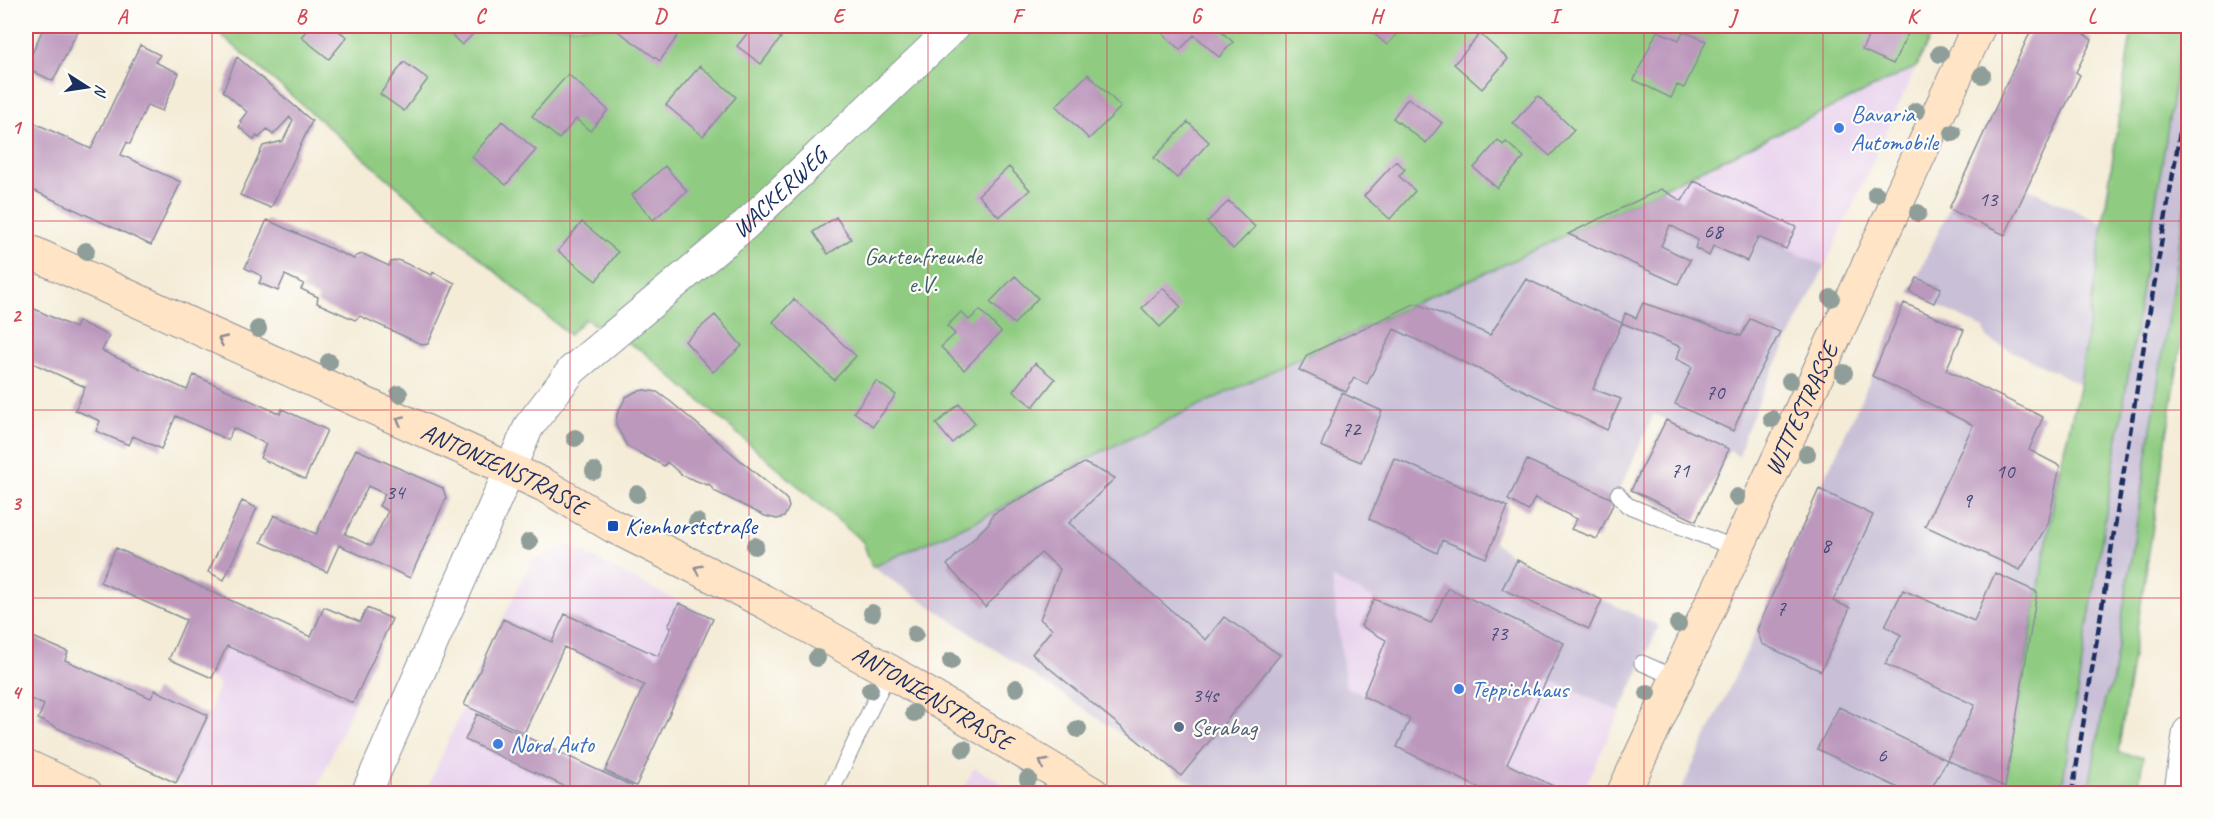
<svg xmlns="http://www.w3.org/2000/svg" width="2214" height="819" font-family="Caveat,sans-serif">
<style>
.built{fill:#e8d2ee}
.industrial{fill:#c9bfd7}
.green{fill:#8fcc81;stroke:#557e70;stroke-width:1.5}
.building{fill:#bc98bd;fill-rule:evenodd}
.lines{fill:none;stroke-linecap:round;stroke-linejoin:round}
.service-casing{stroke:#888e9a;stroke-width:17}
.minor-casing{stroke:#888e9a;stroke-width:32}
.secondary-casing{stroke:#888e9a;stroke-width:35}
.service{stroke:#fff;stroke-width:15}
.minor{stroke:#fff;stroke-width:30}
.secondary{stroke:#ffe4c6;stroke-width:33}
.rail{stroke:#1b2f5e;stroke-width:4.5;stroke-dasharray:9 4.5;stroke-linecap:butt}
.tree{fill:#909e9a}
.oneway{stroke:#8d8a92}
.grid{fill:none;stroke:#d1495b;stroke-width:1.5;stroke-opacity:0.55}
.shop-dot{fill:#3f7fe0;stroke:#fdfcf7;stroke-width:2}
.transit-dot{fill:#1a4fb4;stroke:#fdfcf7;stroke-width:2}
.service-dot{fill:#5c6f8a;stroke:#fdfcf7;stroke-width:2}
.labels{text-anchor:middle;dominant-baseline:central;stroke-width:4.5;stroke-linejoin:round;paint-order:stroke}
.number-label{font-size:21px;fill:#434976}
.shop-label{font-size:24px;fill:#366cbe;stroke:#fdfcf7;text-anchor:start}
.street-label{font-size:24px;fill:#1b2f5e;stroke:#fdfcf7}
.park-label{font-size:24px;fill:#3e5e68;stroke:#fdfcf7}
.transit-label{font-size:24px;fill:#164399;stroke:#fdfcf7;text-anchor:start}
.service-label{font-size:24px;fill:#4e5e75;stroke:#fdfcf7;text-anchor:start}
.neatline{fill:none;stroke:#d1495b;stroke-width:2}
.grid-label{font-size:20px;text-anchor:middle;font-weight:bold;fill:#d1495b}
</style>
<rect width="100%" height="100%" fill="#fdfcf7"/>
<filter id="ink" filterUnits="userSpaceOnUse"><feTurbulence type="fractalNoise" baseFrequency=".0167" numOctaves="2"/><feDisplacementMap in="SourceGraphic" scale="12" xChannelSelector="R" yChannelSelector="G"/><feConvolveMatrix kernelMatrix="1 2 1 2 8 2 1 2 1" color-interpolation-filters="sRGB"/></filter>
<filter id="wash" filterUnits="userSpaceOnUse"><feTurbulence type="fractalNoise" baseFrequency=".008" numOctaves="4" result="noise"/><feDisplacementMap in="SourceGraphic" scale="24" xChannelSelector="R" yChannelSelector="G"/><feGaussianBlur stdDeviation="1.35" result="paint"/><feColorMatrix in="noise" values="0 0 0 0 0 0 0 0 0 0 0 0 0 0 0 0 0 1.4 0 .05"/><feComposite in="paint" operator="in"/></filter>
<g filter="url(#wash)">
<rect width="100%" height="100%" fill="#f4ecd7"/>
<!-- built -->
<path class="built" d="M1916,67l-91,199 -143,-65 -21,-12z
M567,545l146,74 -37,81 -173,-81 28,-58z
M1332,577l42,22 246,113 -38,81h-12l-224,-106z
M245,606l126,58 -56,129h-115l-24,-10 32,-68 11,-31 -7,-6z
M464,705l172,81 -4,8h-207z
M974,768l46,25h-59z"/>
<!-- industrial -->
<path class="industrial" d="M2132,26h56v273l-70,454 25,4 -5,36 -459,1 78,-164 23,-55 92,-199 188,90 20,-82 -93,-45 -3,-11 -74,-36 61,-130 131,61z
M1661,189l21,12 143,65 -59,118 -22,53 -5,20 -10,-8 -75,-35 -39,86 -88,-40 -19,40v7l-15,35 24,18 142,66 -39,86 -246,-113 -42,-21 14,109 224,106h-364l-73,-51 -261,-175 111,-49 105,-60 328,-155 81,-35z"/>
<!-- green -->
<path class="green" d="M211,26h1725l-20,41 -419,201 -81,35 -328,155 -105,60 -111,49 -9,-25 -222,-192 -56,-31 -16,16z
M2132,26h52l-123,767 -58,1 57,-328 20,-82z
M2188,186v113l-70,454 25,4 -5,36h-50l17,-95 7,-13z"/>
<g id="blocks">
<!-- building -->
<path class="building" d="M44,26h36l-27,55 -27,-13z
M310,26h22l15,11 -18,22 -28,-22z
M442,26h30l5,4 -15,15z
M617,26h50l12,8 -19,27 -45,-32z
M753,26h12l16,12 -20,26 -24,-18z
M1171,26h44l18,16 -14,15 -25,-22 -14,15 -17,-16z
M1365,26h39l-17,19z
M1873,26l38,1 -18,37 -31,-14z
M2033,26h40l19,14 -16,32 4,3 -75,160 -56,-26z
M1657,31l22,9 4,-9 23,10 -22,47 -7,-3 -6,13 -37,-18z
M1480,34l28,25 -26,30 -28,-25z
M140,45l20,10 -5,7 24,11 -17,38 -15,-6 -17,39 -3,-2 -6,13 60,27 -30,63 -125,-58v-68l65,30z
M237,57l75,64 -41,87 -31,-13 23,-49 20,-5 10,-21 -3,-3 -17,18 -6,-6 -8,9 -2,-2 -3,4 -15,-13 3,-4 -2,-2 7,-9 -24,-21z
M404,62l24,17 -24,32 -24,-17z
M700,66l36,31 -33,39 -37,-31z
M568,74l40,36 -18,21 -14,-12 -17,20 -27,-23z
M1088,74l33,33 -32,32 -33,-33z
M1538,96l36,34 -24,26 -37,-33z
M1408,98l34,25 -16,20 -33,-25z
M502,121l34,29 -30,35 -34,-28z
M1188,122l21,20 -32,36 -23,-20z
M1498,140l5,5 3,-3 18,15 -27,31 -23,-20z
M1396,161l9,8 -6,7 16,15 -25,28 -26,-23z
M665,166l22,25 -34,29 -21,-25z
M1009,167l21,23 -31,27 -21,-22z
M1694,181l102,46 -10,22 -28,-12 -11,24 -34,-15 -4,10 -14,-8 3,-8 -28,-15 -9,21 29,14 -12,24 -110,-50 93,-45 21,12z
M1229,201l26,26 -22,22 -26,-27z
M836,217l15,22 -23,15 -15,-22z
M267,220l87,39 2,-3 7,-2 26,12 2,-4 7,-2 34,15 1,-3 22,11 -27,61 -5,1 -63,-29 -5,4 -38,-17 1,-6 -17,-8 3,-5 -19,-9 -7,16 -19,-8 3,-7 -17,-8z
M582,222l36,30 -22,29 -38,-30z
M1015,276l23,22 -24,26 -24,-22z
M1917,278l24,10 -7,15 -24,-11z
M1526,279l96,44 -29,66 28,10 -14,31 -213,-101 -27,55 -13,-6 -8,14 -47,-22 8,-15 109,-52 74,32z
M1163,288l18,19 -21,20 -18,-19z
M794,299l62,57 -22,24 -61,-58z
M1643,303l98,33 9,-17 30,13 -25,48 -22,51 -58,-27 17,-37 -16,-8 5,-12 -59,-24 3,-10 11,5z
M1904,303l60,27 -18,40 97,47 -14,33 31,16 -12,58 -28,46 -95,-44 48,-101 -101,-49z
M26,305l49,23 3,-7 31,15 -7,15 85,39 7,-15 86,39 2,-5 45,21 -22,49 -45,-21 6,-14 -33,-16 -5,12 -52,-24 -15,33 -28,-13 -4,9 -33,-14 4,-10 -25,-11 10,-23 -59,-27z
M980,310l21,22 -37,38 -23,-23 14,-13 -8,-8 14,-14 8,8z
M715,315l27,31 -29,26 -28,-31z
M1035,363l20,16 -22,28 -20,-16z
M876,381l20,14 -23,31 -19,-14z
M644,390l13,2 14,10 112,94 4,4 2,7 -5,10 -7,2 -12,-3 -51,-25 -5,-7 -2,1 -25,-10 -15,-13 -3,4 -36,-19 -12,-22 1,-11 9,-17 9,-5z
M1342,393l40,18 -21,51 -40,-16z
M959,404l16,19 -23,20 -16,-19z
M1666,420l63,29 -33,72 -65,-31z
M356,449l87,39 3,10 -36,80 -71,-33 -12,27 -66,-30 13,-27 42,19zM368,486l17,8 -6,12 9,5 -17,35 -26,-12z
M1394,458l114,49 -22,51 -44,-18 -5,13 -68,-34z
M1527,460l88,40 -18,39 -26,-10 6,-10 -42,-21 -7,13 -20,-11z
M1084,463l31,15 -46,45 137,117 18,-23 56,38 -99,121 -149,-122 20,-25 -12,-10 20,-50 -19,-16 -56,54 -38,-42 42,-42 4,-9z
M1819,489l54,26 -40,86 17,7 -29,63 -59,-27 -5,-14z
M242,501l15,7 -33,72 -16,-8z
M116,548l195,89 13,-30 36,15 7,-14 25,11 -39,84 -126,-57 -15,32 -43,-19 17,-39 -86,-38z
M1517,560l85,40 -13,29 -87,-40z
M1995,573l42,19 -32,195 -58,-27 28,-55 -90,-41 16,-29 -16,-9 18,-36 71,31z
M1448,588l116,55 -57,121 63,30h-79l-94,-47 13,-28 -47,-23 23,-56 -25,-14 13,-27 57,24z
M679,603l34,16 -77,167 -31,-15 39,-86 -80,-38 -40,86 -60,-28 39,-86 49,23 13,-28 93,42 13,-28 -3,-2z
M26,634l42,18 -3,8 86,38 4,-8 53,25 -32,68 -138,-64 6,-14 -18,-8z
M1839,707l108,53 -19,34h-17l-94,-45z
M477,714l155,72 -3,8h-48l-116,-54z"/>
</g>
</g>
<g filter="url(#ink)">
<use href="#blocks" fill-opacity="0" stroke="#888e9a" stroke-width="1.5"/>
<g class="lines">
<!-- service casing -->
<g class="service-casing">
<path id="service" d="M1618,494l9,11 110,44
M1642,663l34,15
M830,794l59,-123"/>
</g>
<!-- minor casing -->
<g class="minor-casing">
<g id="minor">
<path id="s1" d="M366,794l163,-368 43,-56 171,-143 212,-201"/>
<path d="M2179,794l9,-62"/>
</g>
</g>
<!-- secondary casing -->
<g class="secondary-casing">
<g id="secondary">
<path id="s2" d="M26,250l518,235 69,41 150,75 126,70 204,123"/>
<path d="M26,766l60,28"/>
<path id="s3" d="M1623,794l356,-768"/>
</g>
</g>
<!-- service -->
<use href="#service" class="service"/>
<!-- minor -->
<use href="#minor" class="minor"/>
<!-- secondary -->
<use href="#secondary" class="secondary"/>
<!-- rail -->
<path class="rail" d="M2072,794l74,-461 42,-248"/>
</g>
<!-- trees -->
<g class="tree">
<circle cx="1940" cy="54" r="9"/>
<circle cx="1982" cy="75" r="9"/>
<circle cx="1916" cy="111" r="9"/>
<circle cx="1953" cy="133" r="9"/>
<circle cx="1876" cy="194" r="9"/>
<circle cx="1918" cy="213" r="9"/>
<circle cx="86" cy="251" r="9"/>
<circle cx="1831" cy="298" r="9"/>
<circle cx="258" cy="329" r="9"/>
<circle cx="329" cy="362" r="9"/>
<circle cx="1844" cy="373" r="9"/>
<circle cx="1790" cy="381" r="9"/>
<circle cx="399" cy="394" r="9"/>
<circle cx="1772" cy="419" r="9"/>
<circle cx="575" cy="438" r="9"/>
<circle cx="1807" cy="454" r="9"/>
<circle cx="594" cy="471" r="9"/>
<circle cx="637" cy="494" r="9"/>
<circle cx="1737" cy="497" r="9"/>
<circle cx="697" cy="522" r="9"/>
<circle cx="529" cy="542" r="9"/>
<circle cx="755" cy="546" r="9"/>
<circle cx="872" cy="613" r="9"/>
<circle cx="1678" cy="624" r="9"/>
<circle cx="915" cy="634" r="9"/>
<circle cx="817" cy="658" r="9"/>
<circle cx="951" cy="661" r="9"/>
<circle cx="1016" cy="688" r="9"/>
<circle cx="870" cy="690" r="9"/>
<circle cx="1648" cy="693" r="9"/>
<circle cx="914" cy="713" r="9"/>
<circle cx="1078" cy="729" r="9"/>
<circle cx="964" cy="749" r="9"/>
<circle cx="1028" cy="779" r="9"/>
</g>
<!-- one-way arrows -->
<defs><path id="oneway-chevron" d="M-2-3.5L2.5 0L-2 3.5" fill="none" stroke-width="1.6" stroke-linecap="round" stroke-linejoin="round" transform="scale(1.5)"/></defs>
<g class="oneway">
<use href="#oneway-chevron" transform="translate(222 340) rotate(-155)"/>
<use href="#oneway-chevron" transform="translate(400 420) rotate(-156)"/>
<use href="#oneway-chevron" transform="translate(698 569) rotate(-153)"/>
<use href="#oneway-chevron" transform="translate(1043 763) rotate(-149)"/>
</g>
</g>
<!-- grid -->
<path class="grid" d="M212,26v768M391,26v768M570,26v768M749,26v768M928,26v768M1107,26v768M1286,26v768M1465,26v768M1644,26v768M1823,26v768M2002,26v768M26,221h2162M26,410h2162M26,598h2162"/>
<!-- markers -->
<g class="shop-dot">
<circle cx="1839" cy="128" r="6"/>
<circle cx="1459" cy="689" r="6"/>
<circle cx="498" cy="744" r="6"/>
</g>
<rect class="transit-dot" x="607" y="520" width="12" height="12" rx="3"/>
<circle class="service-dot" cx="1179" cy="727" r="6"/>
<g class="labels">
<!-- number labels -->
<g class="number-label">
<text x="1988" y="199">13</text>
<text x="1713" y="231">68</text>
<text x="1715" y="392">70</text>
<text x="1351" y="429">72</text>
<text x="1680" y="470">71</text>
<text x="2005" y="471">10</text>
<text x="395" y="492">34</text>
<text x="1967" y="500">9</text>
<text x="1826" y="545">8</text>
<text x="1781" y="608">7</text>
<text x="1498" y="633">73</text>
<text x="1205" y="695">34s</text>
<text x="1882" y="755">6</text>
</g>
<!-- shop labels -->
<g class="shop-label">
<text x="1851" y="114">Bavaria<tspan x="1851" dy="28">Automobile</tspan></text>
<text x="1471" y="689">Teppichhaus</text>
<text x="510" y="744">Nord Auto</text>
</g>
<!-- street labels -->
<g class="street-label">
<text stroke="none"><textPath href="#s1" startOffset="746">WACKERWEG</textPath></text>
<text stroke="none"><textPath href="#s3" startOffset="424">WITTESTRASSE</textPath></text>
<text stroke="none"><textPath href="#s2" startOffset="526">ANTONIENSTRASSE</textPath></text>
<text stroke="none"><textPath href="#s2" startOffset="1012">ANTONIENSTRASSE</textPath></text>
</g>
<!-- park labels -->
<g class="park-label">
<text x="923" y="256">Gartenfreunde<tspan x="923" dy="28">e.V.</tspan></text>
</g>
<!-- transit labels -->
<g class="transit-label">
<text x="625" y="526">Kienhorststraße</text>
</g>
<!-- service labels -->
<g class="service-label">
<text x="1191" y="727">Serabag</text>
</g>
</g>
<!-- margin -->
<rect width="2214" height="819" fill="none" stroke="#fdfcf7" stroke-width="66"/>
<!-- north arrow -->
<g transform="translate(87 87) rotate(102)" stroke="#fdfcf7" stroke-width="4.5" paint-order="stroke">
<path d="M0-4.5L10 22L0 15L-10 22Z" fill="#1b2f5e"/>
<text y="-9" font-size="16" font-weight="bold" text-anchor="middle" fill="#1b2f5e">N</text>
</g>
<rect x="33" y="33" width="2148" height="753" class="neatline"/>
<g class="grid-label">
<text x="122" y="23">A</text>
<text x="301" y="23">B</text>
<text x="480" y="23">C</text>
<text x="660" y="23">D</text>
<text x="838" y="23">E</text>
<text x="1017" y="23">F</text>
<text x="1196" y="23">G</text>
<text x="1376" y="23">H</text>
<text x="1554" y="23">I</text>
<text x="1733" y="23">J</text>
<text x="1912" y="23">K</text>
<text x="2092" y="23">L</text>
<text x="16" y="134">1</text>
<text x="16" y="322">2</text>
<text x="16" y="510">3</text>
<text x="16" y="699">4</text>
</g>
</svg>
